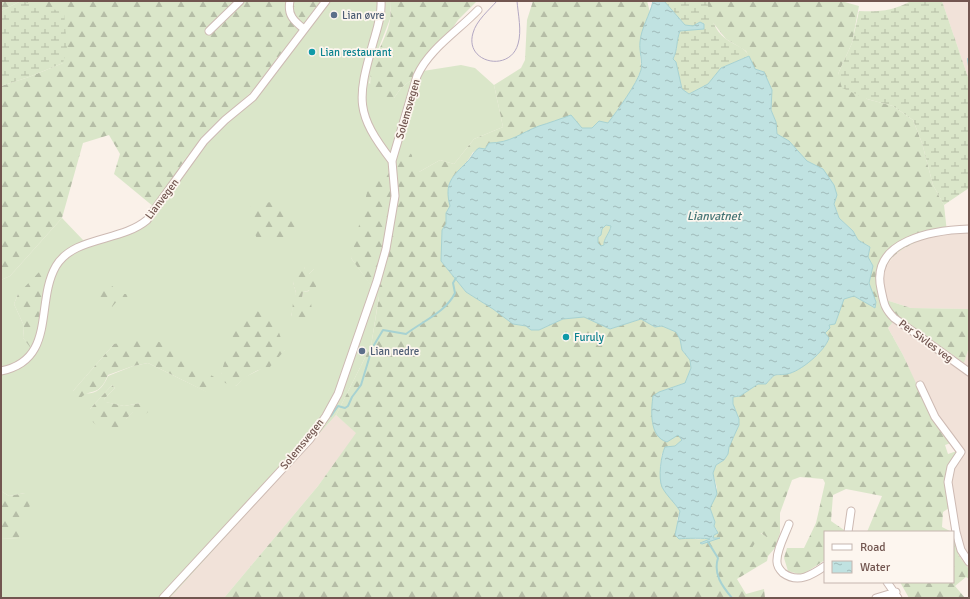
<svg xmlns="http://www.w3.org/2000/svg" width="970" height="599" font-family="Signika,sans-serif">
<style>
.residential{fill:#f1e2d9}
.grass{fill:#dae6c9;fill-rule:evenodd}
.forest{fill:url(#forest-firs);fill-rule:evenodd}
.wetland{fill:url(#wetland-marsh)}
.water{fill:url(#water-ripples);stroke:#a7d2d2;fill-rule:evenodd}
.lines{fill:none;stroke-linecap:round;stroke-linejoin:round}
.stream{stroke:#a7d2d2;stroke-width:2}
.minor-casing{stroke:#cdbab3;stroke-width:9}
.minor{stroke:#fff;stroke-width:7}
.tram{stroke:#b3a8c3;stroke-width:1}
.service-dot{fill:#5c6f8a;stroke:#fdf6ef;stroke-width:1.5}
.culture-dot{fill:#0f9aa8;stroke:#fdf6ef;stroke-width:1.5}
.labels{text-anchor:middle;dominant-baseline:central;stroke-width:3.5;stroke-linejoin:round;paint-order:stroke}
.service-label{font-size:11px;fill:#4e5e75;stroke:#fdf6ef;text-anchor:start}
.culture-label{font-size:11px;fill:#0d838f;stroke:#fdf6ef;text-anchor:start}
.street-label{font-size:11px;fill:#725650;stroke:#fdf6ef}
.water-label{font-size:12px;font-style:italic;fill:#457575;stroke:#fdf6ef}
</style>
<defs>
<pattern id="forest-firs" width="22" height="20" patternUnits="userSpaceOnUse"><rect width="22" height="20" fill="#dae6c9"/><path d="M5 1l3.5 6h-7zM16 11l3.5 6h-7z" fill="#b5bda6"/></pattern>
<pattern id="wetland-marsh" width="20" height="14" patternUnits="userSpaceOnUse"><rect width="20" height="14" fill="#dae6c9"/><path d="M1 5h8M5 5V1M11 12h8M15 12V8" fill="none" stroke="#b5bda6"/></pattern>
<pattern id="water-ripples" width="26" height="14" patternUnits="userSpaceOnUse"><rect width="26" height="14" fill="#c0e2e1"/><path d="M2 4q2-2 4 0t4 0M15 11q2-2 4 0t4 0" fill="none" stroke="#a0bab9"/></pattern>
</defs>
<rect width="100%" height="100%" fill="#faf1e9"/>
<!-- residential -->
<path class="residential" d="M941,1h28v79l-27,-79z
M947,232l22,1v76l-58,-1 -25,-8 -4,-12 2,-19 13,-17 19,-11z
M898,316l66,46 5,-15v222l-10,-13 -7,-25 -3,-23 -3,-36 11,-21 -36,-55 -18,-41 -15,-27z
M336,415l21,18 -39,53 -94,112h-54z"/>
<!-- grass -->
<path class="grass" d="M321,1h69v18l-12,31 -9,33 25,15 7,-10 22,-17 38,-6 14,3 19,17 9,42 -29,12 -20,25 -14,-4 -21,12h-7v-17l-61,103 28,38 -8,50 -35,69 -166,183h-169v-60l18,1 6,-46 -16,3 -8,-5v-211l9,-4 52,-58 21,22 25,-3 32,-15 14,-15 31,-48 16,-20 51,-48zM304,267l2,7h3l5,-5 -5,22 -6,1 -1,6 1,2 -12,17 5,-24 -3,-11zM18,294l12,52 -7,-8 1,-12 -10,-22zM114,344l93,48 -59,-29 -15,3 -25,10c-7,17 -17,21 -35,15zM285,350l-24,19 -16,8 -9,9 -15,-13zM112,385l3,3 -11,11 1,3 19,4 17,-3 -15,16 -36,-10z
M760,533l9,5 -9,15 -9,-5z"/>
<!-- forest -->
<path class="forest" d="M1,1h320l-69,90 -51,48 -16,20 -31,48 -40,-33 6,-20 -11,-19 -26,8 -21,75 -52,58 -9,4v-194l28,-9 34,-14 -42,-62 -20,10z
M390,1h87l-19,19 -35,51 -22,17 -7,10 -12,3 -11,-7c-5,-29 14,-49 19,-74 1,-6 0,-13 0,-19z
M533,1h114l3,11 -6,14 -4,17 1,27 -8,18 -25,35 -16,5h-10l-31,-6 -4,4h-7l-20,11 -19,6h-12l-4,6 -12,3c-12,23 -31,22 -23,54l-4,7v11l-4,6 -1,31 25,31 27,17 20,15 13,2 5,4h8l24,-11 21,-3 26,13 31,-10 14,8 7,-1 14,6 4,7 2,11 8,10 1,8 -6,15 -26,9 23,48 -7,6 -13,7 -2,14 2,20 18,24 -3,9c10,16 12,22 32,18l2,1 -10,4 1,1 11,-6 4,-8 -3,-4 1,-4 -5,-14 7,-20 -4,-15 3,-8 8,-5 4,-6 1,-7 10,-22v-6l-6,-15v-7l7,-1 18,-12h8c11,-13 8,-8 21,-10 13,-3 38,-23 42,-36l-4,-5 4,-8 6,-2 8,-24 11,-3 21,12 1,-6 -7,-19 4,-17 -5,-9 2,-10 -12,-7 -5,-9 -14,-13 -16,-49 -16,-8 -18,-20 -12,-7 -1,-12 -5,-12 1,-20 -8,-18 -9,-3 -9,-18 -20,-12 -16,-20 -3,-18h134l18,5 -7,37 -14,31 29,25 26,7 20,14 9,23 11,42 11,20 3,27c-36,11 -75,21 -61,68l25,8 58,1v38l-5,16 -66,-47 -10,12 15,27 19,41 29,47 -6,2 3,9 9,-3 -11,21 3,36 -6,4 -1,15 10,5h-85l15,-36 -36,-7 -13,6 -2,26 13,9 -1,2h-18v28l-23,15 -14,-4 -4,-13 3,-10h17l12,-25 9,-40 -2,-4 -23,-2 -8,3 -12,33v20l-5,15 -7,8 -1,5 -30,18 9,15 18,-5 1,9h-541l94,-112 38,-53 -20,-18 35,-69 8,-49 -28,-39 19,-78 34,-32 8,7 1,17h6l21,-12 14,4 20,-25 29,-12 -9,-42 27,-17 4,-8 2,-40zM761,533l7,5 -9,14 -7,-4z
M278,201l13,11 6,13 -5,13 -23,3h-11l-9,-21 2,-15z
M606,225l5,1c-1,7 -8,13 -7,19l-3,1 -3,-3v-6l3,-2 1,-6z
M302,266l2,1 3,7h2l5,-5c6,7 5,12 1,20l-12,3 -1,6 5,1 4,4 1,7 -10,21 -5,-1 -6,-13c2,-8 1,-17 5,-24l-3,-11 1,-8 4,-1z
M41,270l6,9 -9,47 -8,21 -7,-9 1,-12 -10,-22 4,-10z
M111,285l10,9h5l2,4 -3,2h-7l-6,7 -4,-6 -9,-1 -4,-8 9,-6z
M255,310l19,8 11,32 -16,18c-14,1 -24,9 -33,18l-11,-3 -4,-10 17,-54z
M144,338l19,5 51,34v13l-7,2 -59,-29 -15,3 -25,9c-10,24 -16,11 -30,25l-6,-1 1,-8 41,-47z
M112,385l3,3 -11,11 2,3 18,4 17,-3 7,9 -5,4 -10,-4 -7,7 2,7 -6,6 -26,-7 -9,-9 3,-7z
M1,491l8,5 16,-3 5,12 -11,34 -18,-1z
M953,535l6,21 10,13v10l-3,-2 -11,9 10,12h-56l-9,-16h53z"/>
<!-- wetland -->
<path class="wetland" d="M21,1l43,11 3,36 -4,15 -34,14 -28,9v-75z
M664,1h43c3,15 7,29 19,38 8,6 19,8 23,17l-28,12 -13,16 -19,10 -7,-5 -6,-27 -3,-3c5,-10 2,-17 7,-28l23,-2 -18,-4z
M911,1h31l27,79v108l-25,17 -11,-20 -11,-42 -9,-23 -20,-14 -26,-7 -25,-11 -4,-14 14,-31 7,-32c20,1 34,0 52,-10z"/>
<!-- water -->
<path class="water" d="M653,1h11l21,24 8,1 7,-4 4,2v5l-24,2c-4,10 -2,18 -7,28l3,3 6,27 7,5 19,-10 13,-16 28,-12 6,13 9,3 8,18 -1,20 5,12 1,12 12,7 18,20 16,8 11,16 3,10 -3,9 5,14 14,13 5,9 12,7 -2,10 5,9 -4,17 7,19 -1,6 -21,-12 -10,3 -9,25 -6,1 1,3 -5,5 4,5c-4,13 -29,34 -42,36 -13,2 -10,-3 -21,10h-8l-18,12 -7,1v7l6,15v6l-10,22 -1,7 -4,6 -8,5 -3,8 4,21 -7,14 5,14 -1,4 4,7 -4,2 -1,3h7l-18,6 -2,-1 10,-4c-3,-1 -26,-1 -31,0l-4,-4 5,-24c-5,-8 -14,-16 -18,-24 -4,-9 -1,-32 3,-40l10,-1 7,-6 -4,-5 -11,7c-18,-5 -16,-32 -14,-46l6,-4 26,-9 6,-15 -1,-8 -8,-10 -2,-11 -4,-7 -14,-6 -7,1 -14,-8 -31,10 -26,-12 -21,2 -24,11h-8l-5,-4 -13,-2 -20,-15 -27,-17 -25,-31 1,-31 4,-6v-11l4,-7c-6,-23 2,-29 17,-44 5,-5 6,-10 12,-14l6,1 4,-6c22,0 31,-10 50,-17 10,-3 21,-7 32,-11l11,13h10l7,-7 9,2c9,-12 29,-39 33,-53 2,-8 -2,-19 -1,-28 1,-14 10,-27 13,-41zM606,225l5,1c-1,7 -8,13 -7,19l-3,1 -3,-3v-6l3,-2 1,-6z"/>
<g class="lines">
<!-- stream -->
<path class="stream" d="M968,59l1,7
M374,345l9,-15 23,4c17,-13 40,-22 49,-41l-2,-10 3,-5
M331,416l7,-10 7,2 3,-2 4,-9 9,-12 10,-33
M708,542l10,16c-5,16 4,28 14,40"/>
<!-- minor casing -->
<g class="minor-casing">
<path id="minor" d="M290,1c-3,14 4,20 14,28
M381,1c1,14 -4,28 -8,42 -16,57 -18,70 19,118
M209,31l31,-30
M969,229c-35,1 -99,11 -88,60 3,14 3,19 13,29l75,54
M1,371c56,-11 34,-69 55,-105 18,-30 65,-24 91,-46l57,-79 21,-21 28,-23 73,-96
M920,385l15,32 26,35 -10,15 -3,15 8,50 5,18 8,12
M789,524c-4,11 -13,27 -12,38 0,5 3,8 6,11 15,11 29,2 42,-7
M848,532l3,-21
M887,582l11,16
M163,598l147,-159 16,-23 12,-22 39,-113 9,-32 9,-53 -3,-35 25,-85c12,-27 41,-45 61,-66
M876,598l20,-6"/>
</g>
<!-- minor -->
<use href="#minor" class="minor"/>
<!-- tram -->
<path class="tram" d="M497,1c-8,9 -21,20 -24,32 -9,30 37,40 45,11 4,-13 0,-30 -1,-43"/>
</g>
<!-- markers -->
<g class="service-dot">
<circle cx="334" cy="15" r="4"/>
<circle cx="362" cy="351" r="4"/>
</g>
<g class="culture-dot">
<circle cx="312" cy="52" r="4"/>
<circle cx="566" cy="337" r="4"/>
</g>
<g class="labels">
<!-- service labels -->
<g class="service-label">
<text x="342" y="15">Lian øvre</text>
<text x="370" y="351">Lian nedre</text>
</g>
<!-- culture labels -->
<g class="culture-label">
<text x="320" y="52">Lian restaurant</text>
<text x="574" y="337">Furuly</text>
</g>
<!-- street labels -->
<g class="street-label">
<text transform="translate(408 109) rotate(-74)">Solemsvegen</text>
<text transform="translate(162 199) rotate(-53)">Lianvegen</text>
<text transform="translate(926 341) rotate(36)">Per Sivles veg</text>
<text transform="translate(302 444) rotate(-51)">Solemsvegen</text>
</g>
<!-- water labels -->
<g class="water-label">
<text x="714" y="216">Lianvatnet</text>
</g>
</g>
<!-- border -->
<rect width="970" height="599" fill="none" stroke="#725650" stroke-width="4"/>
<!-- legend -->
<rect x="824" y="531" width="130" height="52" fill="#fdf6ef" stroke="#c5b6af"/>
<rect x="832" y="544" width="20" height="6" fill="#ffffff" stroke="#c5b6af"/>
<text x="860" y="551" font-size="12" fill="#725650">Road</text>
<rect x="832" y="561" width="20" height="12" fill="url(#water-ripples)" stroke="#c5b6af"/>
<text x="860" y="571" font-size="12" fill="#725650">Water</text>
</svg>
